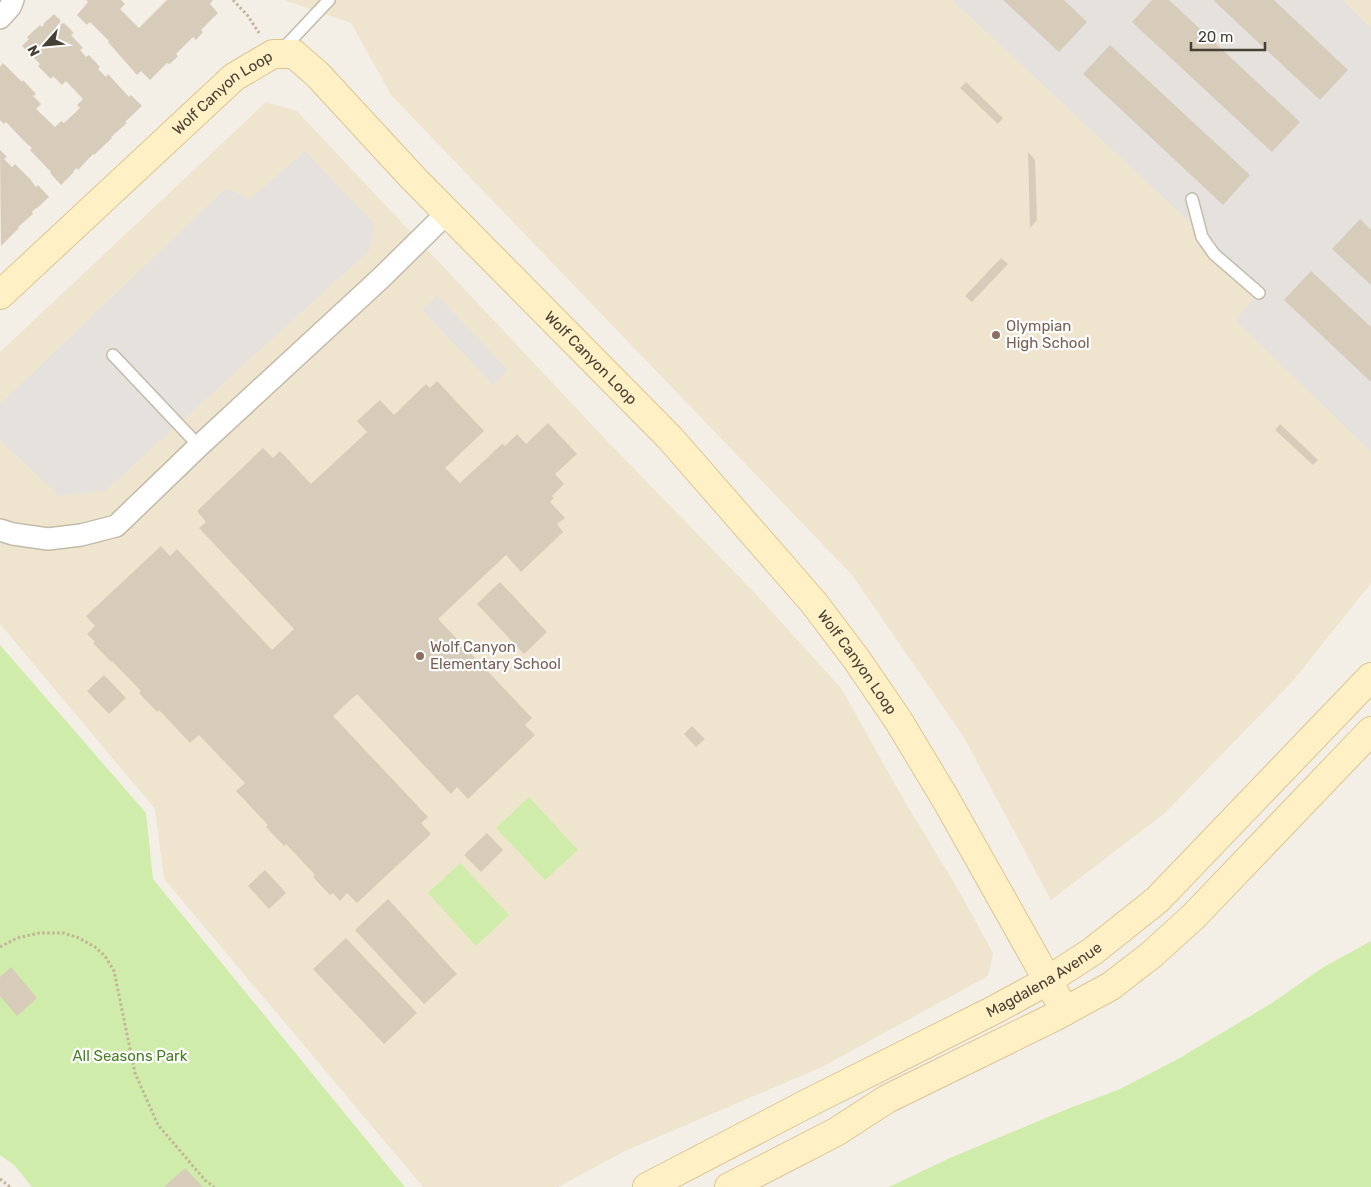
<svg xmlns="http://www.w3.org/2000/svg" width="1371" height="1187" font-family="Rubik,sans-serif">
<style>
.education{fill:#efe5ce}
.green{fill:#d0ecab}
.parking{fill:#e5e2de}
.building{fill:#d7cbba}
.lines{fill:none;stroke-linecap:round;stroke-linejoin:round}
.lane-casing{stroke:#c3baaa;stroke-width:14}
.street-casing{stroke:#c3baaa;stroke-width:24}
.secondary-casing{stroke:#dbc693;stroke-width:30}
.path{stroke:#c3b397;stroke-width:3;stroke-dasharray:2.5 2.5;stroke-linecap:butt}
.lane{stroke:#fff;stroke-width:11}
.street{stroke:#fff;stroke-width:21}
.secondary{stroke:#fff0c5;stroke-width:28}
.education-dot{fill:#8d6e63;stroke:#fff;stroke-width:2}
.labels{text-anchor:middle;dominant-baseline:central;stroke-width:4.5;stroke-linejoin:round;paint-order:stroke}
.street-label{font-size:15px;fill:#474034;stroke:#fff}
.education-label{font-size:15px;fill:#785e54;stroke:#fff;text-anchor:start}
.park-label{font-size:15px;fill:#477e23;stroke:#fff}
</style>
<rect width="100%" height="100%" fill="#f4efe6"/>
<!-- education -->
<path class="education" d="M284,0h1087v583l-78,98 -128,132 -114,87 -88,-164 -111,-161 -461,-480 -40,-72z
M266,102l31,9 314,334 143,147 87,96 60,107 58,96 34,62 -5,23 -166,91 -197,84 -67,36h-135l-259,-308 -9,-70 -155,-185v-272z"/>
<!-- green -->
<path class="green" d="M0,645l146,168 7,66 252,308h-373l-17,-21 -15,-11z
M529,797l49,53 -33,30 -49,-52z
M460,863l49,52 -33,31 -48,-53z
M1371,941v246h-482l61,-29 115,-48 55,-21 58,-30 94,-56 50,-35z"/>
<!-- parking -->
<path class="parking" d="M952,0h391l28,28v424l-136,-132 27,-30z
M305,151l70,73 -6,27 -264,240 -46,5 -59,-56v-36l226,-216 24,11z
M437,295l71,75 -15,15 -71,-75z"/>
<!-- building -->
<path class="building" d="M86,0h35l4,4 -5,5 19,19 28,-28h46l-3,4 8,9 -17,17 2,2 -7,8 -3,-3 -17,17 2,2 -8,8 -3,-1 -17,17 -9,-9 -4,4 -29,-33 1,-1 -19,-19 -3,3 -10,-10 11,-13z
M1003,0h61l23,22 -28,30z
M1152,0h17l131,122 -28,30 -140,-130z
M1213,0h61l74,70 -28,30z
M54,14l7,7 -1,1 2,2 2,-1 10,10 -3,2 12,13 -3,2 6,7 3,-2 11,12 -2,2 8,8 2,-3 21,23 2,-2 11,11 -17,16 2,1 -16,14 1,1 -18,17 -1,-1 -15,16 -1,-2 -4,3 1,1 -13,13 -11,-12 1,-1 -21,-22 2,-2 -8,-7 -18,-19 -2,2 -4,-4v-53l3,-4 19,19 1,-2 13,14 -3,2 8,8 -5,5 19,18 6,-6 3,2 16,-15 -3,-3 6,-6 -17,-18 -4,4 -9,-9 -2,3 -13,-13 2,-2 -18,-18 7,-7 -2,-2 13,-12 2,2 2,-2 -1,-1z
M1110,45l140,130 -27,30 -140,-131z
M966,82l37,36 -5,6 -38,-36z
M0,150l7,7 -3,2 8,8 3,-3 15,15 6,8 2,-2 11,12 -13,12v-1l-4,4 1,2 -15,13 1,1 -18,18z
M1028,152l7,8 2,60 -7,8z
M1360,219l11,11v55l-39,-36z
M1001,258l7,6 -36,38 -7,-6z
M1311,271l60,56v55l-87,-82z
M437,381l47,50 -39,37 15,15 42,-39 3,2 12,-12 9,10 22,-21 29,31 -22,20 9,10 -12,12 2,2 -4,4 15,16 -8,6 6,8 -42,40 -15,-17 -68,64 94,99 -7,7 10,10 -67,64 -11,-12 -6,7 -94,-100 -24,22 95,101 -7,6 10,11 -74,69 -10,-10 -7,8 -7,-8 -3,2 -17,-18 2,-2 -29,-31 -2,2 -18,-19 2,-2 -32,-34 9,-8 -46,-48 -9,8 -31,-33 -2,2 -18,-19 2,-2 -29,-30 -1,1 -18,-19 2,-1 -8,-8 8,-8 -9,-10 75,-70 9,10 7,-7 95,101 22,-21 -95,-101 7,-6 -9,-11 66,-63 10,10 7,-7 31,33 56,-52 -10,-11 23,-21 14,15 32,-31 4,4z
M1280,424l38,36 -5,5 -38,-35z
M500,582l47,50 -23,22 -47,-50z
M104,675l22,23 -17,16 -22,-23z
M692,726l13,13 -9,8 -12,-13z
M487,833l16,17 -22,22 -17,-17z
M265,870l21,23 -17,16 -21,-23z
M388,899l69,75 -33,30 -69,-74z
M346,938l71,75 -33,31 -71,-75z
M11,967l26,31 -20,18 -17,-20v-19z
M185,1168l18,19h-39z"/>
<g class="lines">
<!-- lane casing -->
<g class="lane-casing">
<path id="lane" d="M280,52l49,-52
M1192,199l10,38 12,17 45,39
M113,355l86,91"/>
</g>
<!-- street casing -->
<g class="street-casing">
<path id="street" d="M0,18l10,-11 3,-7
M0,530l13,4 35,5 33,-4 35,-9 83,-80 182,-168 66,-65"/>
</g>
<!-- secondary casing -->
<g class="secondary-casing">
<g id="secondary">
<path id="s1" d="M0,295l234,-218 39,-23h21l24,21 95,103 257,260 144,165 43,57 41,60 47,78 120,213"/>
<path id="s2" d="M647,1187l167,-87 182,-91 51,-28 46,-30 64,-51 214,-223"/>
<path d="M729,1187l107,-55 51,-33 167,-82 57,-31 40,-31 42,-38 178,-186"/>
</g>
</g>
<!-- path -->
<path class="path" d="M233,0l15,16 11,17
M0,947l17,-9 22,-5h25l15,5 16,9 10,9 9,15 21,102 23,52 47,55 9,7
M0,1179l10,8"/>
<!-- lane -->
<use href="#lane" class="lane"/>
<!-- street -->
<use href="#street" class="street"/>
<!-- secondary -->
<use href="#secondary" class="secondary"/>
</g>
<!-- markers -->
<g class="education-dot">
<circle cx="996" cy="335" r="5"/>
<circle cx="420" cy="656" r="5"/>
</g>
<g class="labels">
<!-- street labels -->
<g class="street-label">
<text stroke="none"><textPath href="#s1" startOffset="301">Wolf Canyon Loop</textPath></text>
<text stroke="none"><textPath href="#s1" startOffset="811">Wolf Canyon Loop</textPath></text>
<text stroke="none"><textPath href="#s1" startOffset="1216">Wolf Canyon Loop</textPath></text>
<text stroke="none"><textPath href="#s2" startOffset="448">Magdalena Avenue</textPath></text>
</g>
<!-- education labels -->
<g class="education-label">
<text x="1006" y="326">Olympian<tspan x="1006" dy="17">High School</tspan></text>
<text x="430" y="647">Wolf Canyon<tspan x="430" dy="17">Elementary School</tspan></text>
</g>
<!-- park labels -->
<g class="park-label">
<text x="130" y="1056">All Seasons Park</text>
</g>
</g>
<!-- north arrow -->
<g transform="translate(45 45) rotate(243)" stroke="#ffffff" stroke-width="4" paint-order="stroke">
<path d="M0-4L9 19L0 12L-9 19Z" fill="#474034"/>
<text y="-8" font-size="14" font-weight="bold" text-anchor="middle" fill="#474034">N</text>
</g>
<!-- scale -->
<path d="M1191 42v8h74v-8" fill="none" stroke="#474034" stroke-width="2.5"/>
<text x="1198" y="42" font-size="15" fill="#474034" stroke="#ffffff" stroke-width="4" paint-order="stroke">20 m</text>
</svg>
